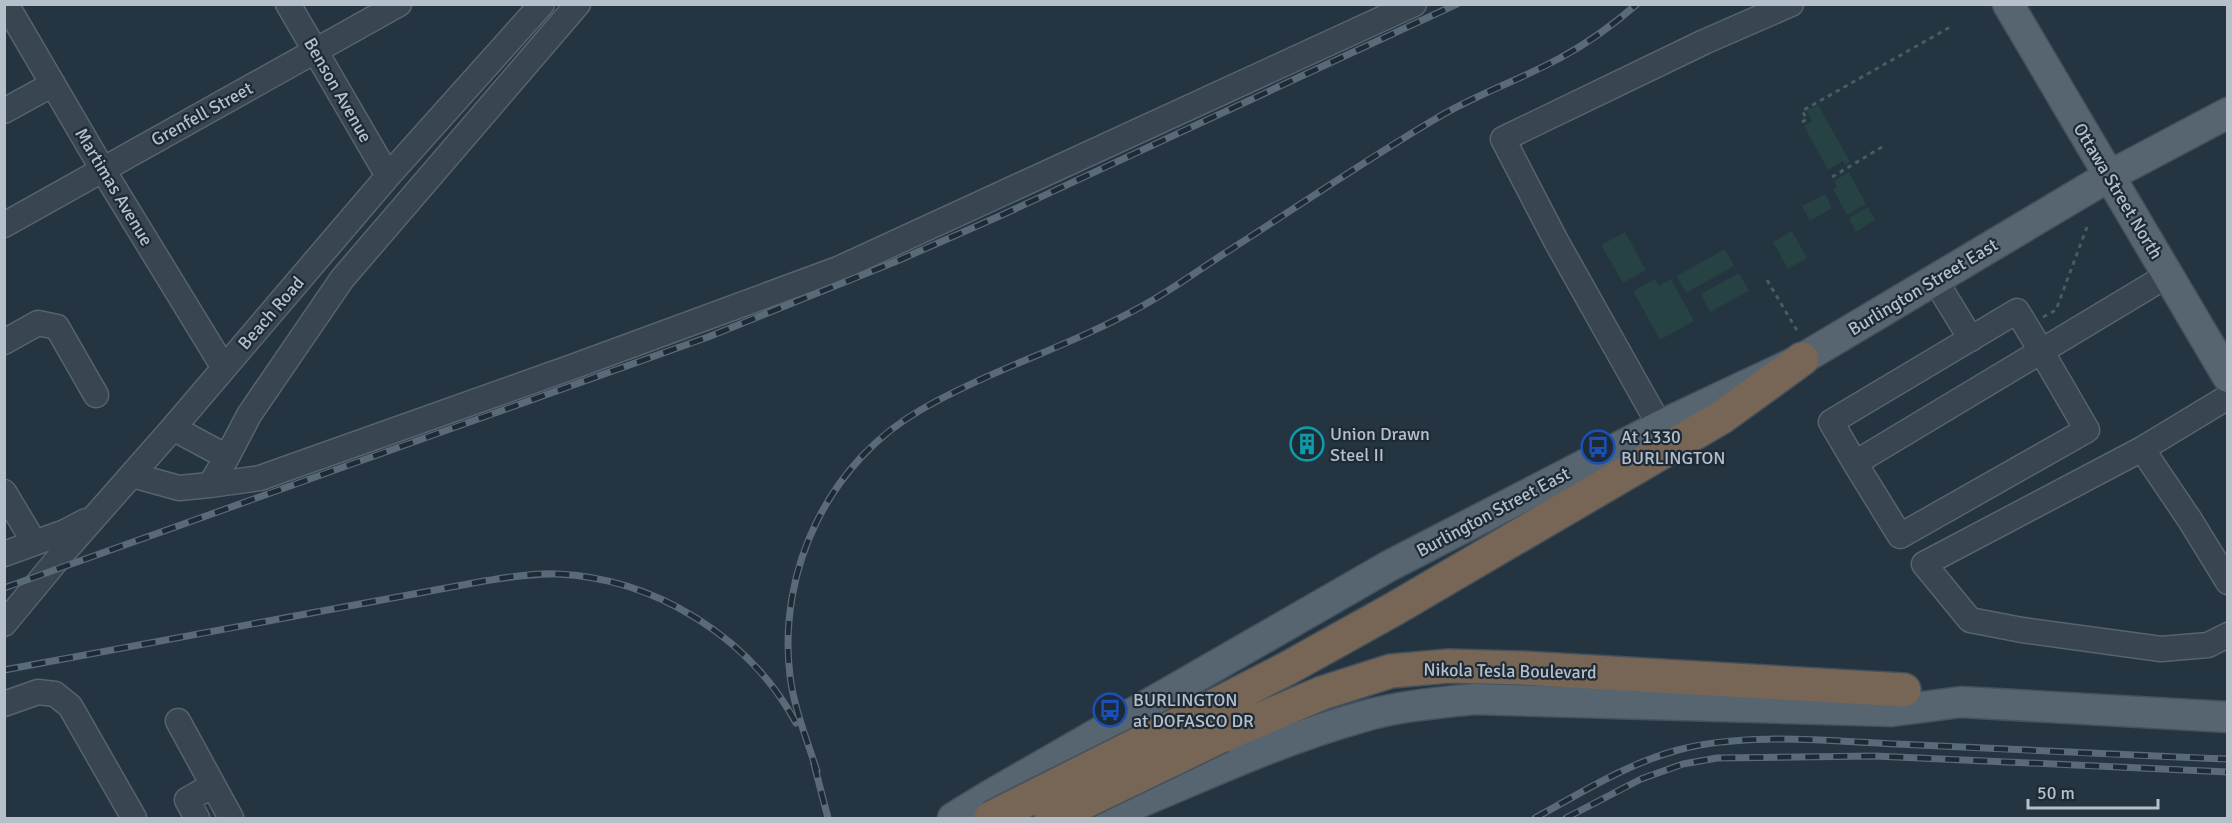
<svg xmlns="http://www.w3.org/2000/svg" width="2232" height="823" font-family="Signika,sans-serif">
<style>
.green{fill:#274242}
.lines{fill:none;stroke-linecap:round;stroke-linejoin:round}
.minor-casing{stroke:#57636e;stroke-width:27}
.major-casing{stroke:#45515d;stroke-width:33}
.highway-casing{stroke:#44505b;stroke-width:36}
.path{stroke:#455e5e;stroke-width:3;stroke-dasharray:4.5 4.5;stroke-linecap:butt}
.minor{stroke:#394551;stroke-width:24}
.major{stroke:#576571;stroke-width:30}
.highway{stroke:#776656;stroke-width:33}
.rail-casing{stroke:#5b6a78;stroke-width:7}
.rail{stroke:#1e2a36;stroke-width:4.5;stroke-dasharray:14;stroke-linecap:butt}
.highway-bridge-casing{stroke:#44505b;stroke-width:36;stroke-linecap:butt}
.highway-bridge{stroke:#776656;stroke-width:33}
.labels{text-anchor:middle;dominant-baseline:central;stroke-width:4.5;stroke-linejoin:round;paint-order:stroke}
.street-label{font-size:18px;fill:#b5c0cb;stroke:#1e2a36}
.poi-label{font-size:18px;fill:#b5c0cb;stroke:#1e2a36;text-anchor:start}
</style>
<rect width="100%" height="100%" fill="#243441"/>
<!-- green -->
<path class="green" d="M1818,105l32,57 -5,3 -2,-4 -15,9 -24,-44 8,-5 -5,-10z
M1849,172l17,32 -19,11 -14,-26 4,-2 -3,-6z
M1825,194l7,14 -22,13 -8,-15z
M1868,207l7,13 -19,12 -7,-14z
M1792,231l15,27 -19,11 -15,-27z
M1625,232l21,38 -23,13 -22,-38z
M1725,249l9,17 -48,27 -9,-17z
M1739,273l10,18 -39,21 -9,-18z
M1655,279l4,7 12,-7 23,42 -34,19 -27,-49z"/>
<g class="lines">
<!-- minor casing -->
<g class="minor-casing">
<path id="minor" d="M6,4l97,166 121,198
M288,4l100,172
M578,4l-236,275 -93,136 -22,42 -17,28 50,-7 312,-111 266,-98 576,-265
M4,111l49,-27
M4,225l395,-221
M1935,280l36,59
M4,342l34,-19 19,4 39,68
M2228,397l-86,52 -218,115 46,56 52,10 139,19 47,-4 20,-10
M1660,426l-104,-185 -53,-102 201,-97 87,-38
M173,428l54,29
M2142,449l48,71 38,62
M1855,463l45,73 187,-106c-23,-40 -46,-80 -70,-119l-186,111 24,41c104,-63 209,-125 313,-188
M132,475l47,13 31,-3
M4,492l30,50
M4,554l61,-22 21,-11
M4,624l58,-70 111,-126 215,-252 154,-172
M4,704l34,-12 17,2 15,12 64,112
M178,721l53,97
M197,818l-10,-18 26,-15"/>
</g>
<!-- major casing -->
<g class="major-casing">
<path id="major" d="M2008,4l220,373
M953,818l36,-22 400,-230 271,-140 142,-67 307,-183 119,-63
M1101,818c86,-34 170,-76 260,-101 37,-11 75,-14 113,-18l418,12 69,-9 267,15"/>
</g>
<!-- highway casing -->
<g class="highway-casing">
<path id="highway" d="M1208,709l80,-41 106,-59 328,-192 80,-58
M1221,736l101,-43 69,-22 58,-5 73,2 382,22"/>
</g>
<!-- path -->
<path class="path" d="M1802,122l5,-3 -5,-8 150,-85
M1832,177l50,-30
M1767,280l32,54
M2043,317l13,-7 31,-83"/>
<!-- minor -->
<use href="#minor" class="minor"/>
<!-- major -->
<use href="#major" class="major"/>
<!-- highway -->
<use href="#highway" class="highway"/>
<!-- rail casing -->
<g class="rail-casing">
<path id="rail" d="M4,588l704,-251 189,-76 105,-46 455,-211
M4,670l480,-89c24,-4 49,-8 73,-7 97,4 193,63 239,149
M814,764l14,54
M817,771c-10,-31 -23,-63 -27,-95 -13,-107 40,-216 134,-268 71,-40 149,-63 220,-103 27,-15 52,-33 78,-50 72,-46 142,-94 215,-137 40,-24 83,-38 123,-60 28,-15 53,-33 77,-54
M1535,818c46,-25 91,-54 143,-68 65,-18 150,-9 218,-6 110,5 221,11 332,15
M1566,818l75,-39 42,-15 34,-6 158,-2 353,16"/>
</g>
<!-- rail -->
<use href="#rail" class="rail"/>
<!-- highway-bridge casing -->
<g class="highway-bridge-casing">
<path id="highway-bridge" d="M991,818l217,-109
M1051,818l170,-82"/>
</g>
<!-- highway-bridge -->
<use href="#highway-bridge" class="highway-bridge"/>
</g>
<!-- icons -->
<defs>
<g id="building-ring" transform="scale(1.725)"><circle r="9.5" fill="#1e2a36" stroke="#0f9aa8" stroke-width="1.5"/><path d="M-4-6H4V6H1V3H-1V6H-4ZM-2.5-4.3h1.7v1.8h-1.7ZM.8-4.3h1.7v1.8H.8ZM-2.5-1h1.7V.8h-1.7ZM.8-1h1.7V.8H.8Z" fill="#0f9aa8"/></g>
<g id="bus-ring" transform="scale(1.725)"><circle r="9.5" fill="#1e2a36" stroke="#1a4fb4" stroke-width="1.5"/><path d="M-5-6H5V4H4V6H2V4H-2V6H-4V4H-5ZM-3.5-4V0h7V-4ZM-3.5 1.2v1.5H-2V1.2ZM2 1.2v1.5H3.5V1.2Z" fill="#1a4fb4"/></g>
</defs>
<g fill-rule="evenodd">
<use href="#building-ring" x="1307" y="444"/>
<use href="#bus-ring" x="1598" y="447"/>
<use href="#bus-ring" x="1110" y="710"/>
</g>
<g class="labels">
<!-- street labels -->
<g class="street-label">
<text transform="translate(338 90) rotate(60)">Benson Avenue</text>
<text transform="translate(202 114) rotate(-29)">Grenfell Street</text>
<text transform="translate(114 187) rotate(59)">Martimas Avenue</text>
<text transform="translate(2118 191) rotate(59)">Ottawa Street North</text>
<text transform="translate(1923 287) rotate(-31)">Burlington Street East</text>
<text transform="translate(271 313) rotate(-49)">Beach Road</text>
<text transform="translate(1493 512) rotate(-28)">Burlington Street East</text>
<text transform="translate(1510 671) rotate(1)">Nikola Tesla Boulevard</text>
</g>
<!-- poi labels -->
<g class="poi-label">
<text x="1330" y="434">Union Drawn<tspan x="1330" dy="21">Steel II</tspan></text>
<text x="1621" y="437">At 1330<tspan x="1621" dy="21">BURLINGTON</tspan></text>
<text x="1133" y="700">BURLINGTON<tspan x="1133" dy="21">at DOFASCO DR</tspan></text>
</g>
</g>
<!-- border -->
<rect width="2232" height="823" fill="none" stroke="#b5c0cb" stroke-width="12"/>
<!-- scale -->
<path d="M2028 799v9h130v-9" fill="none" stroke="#b5c0cb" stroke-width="3"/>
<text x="2037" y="799" font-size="18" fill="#b5c0cb" stroke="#1e2a36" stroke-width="4.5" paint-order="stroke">50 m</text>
</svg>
